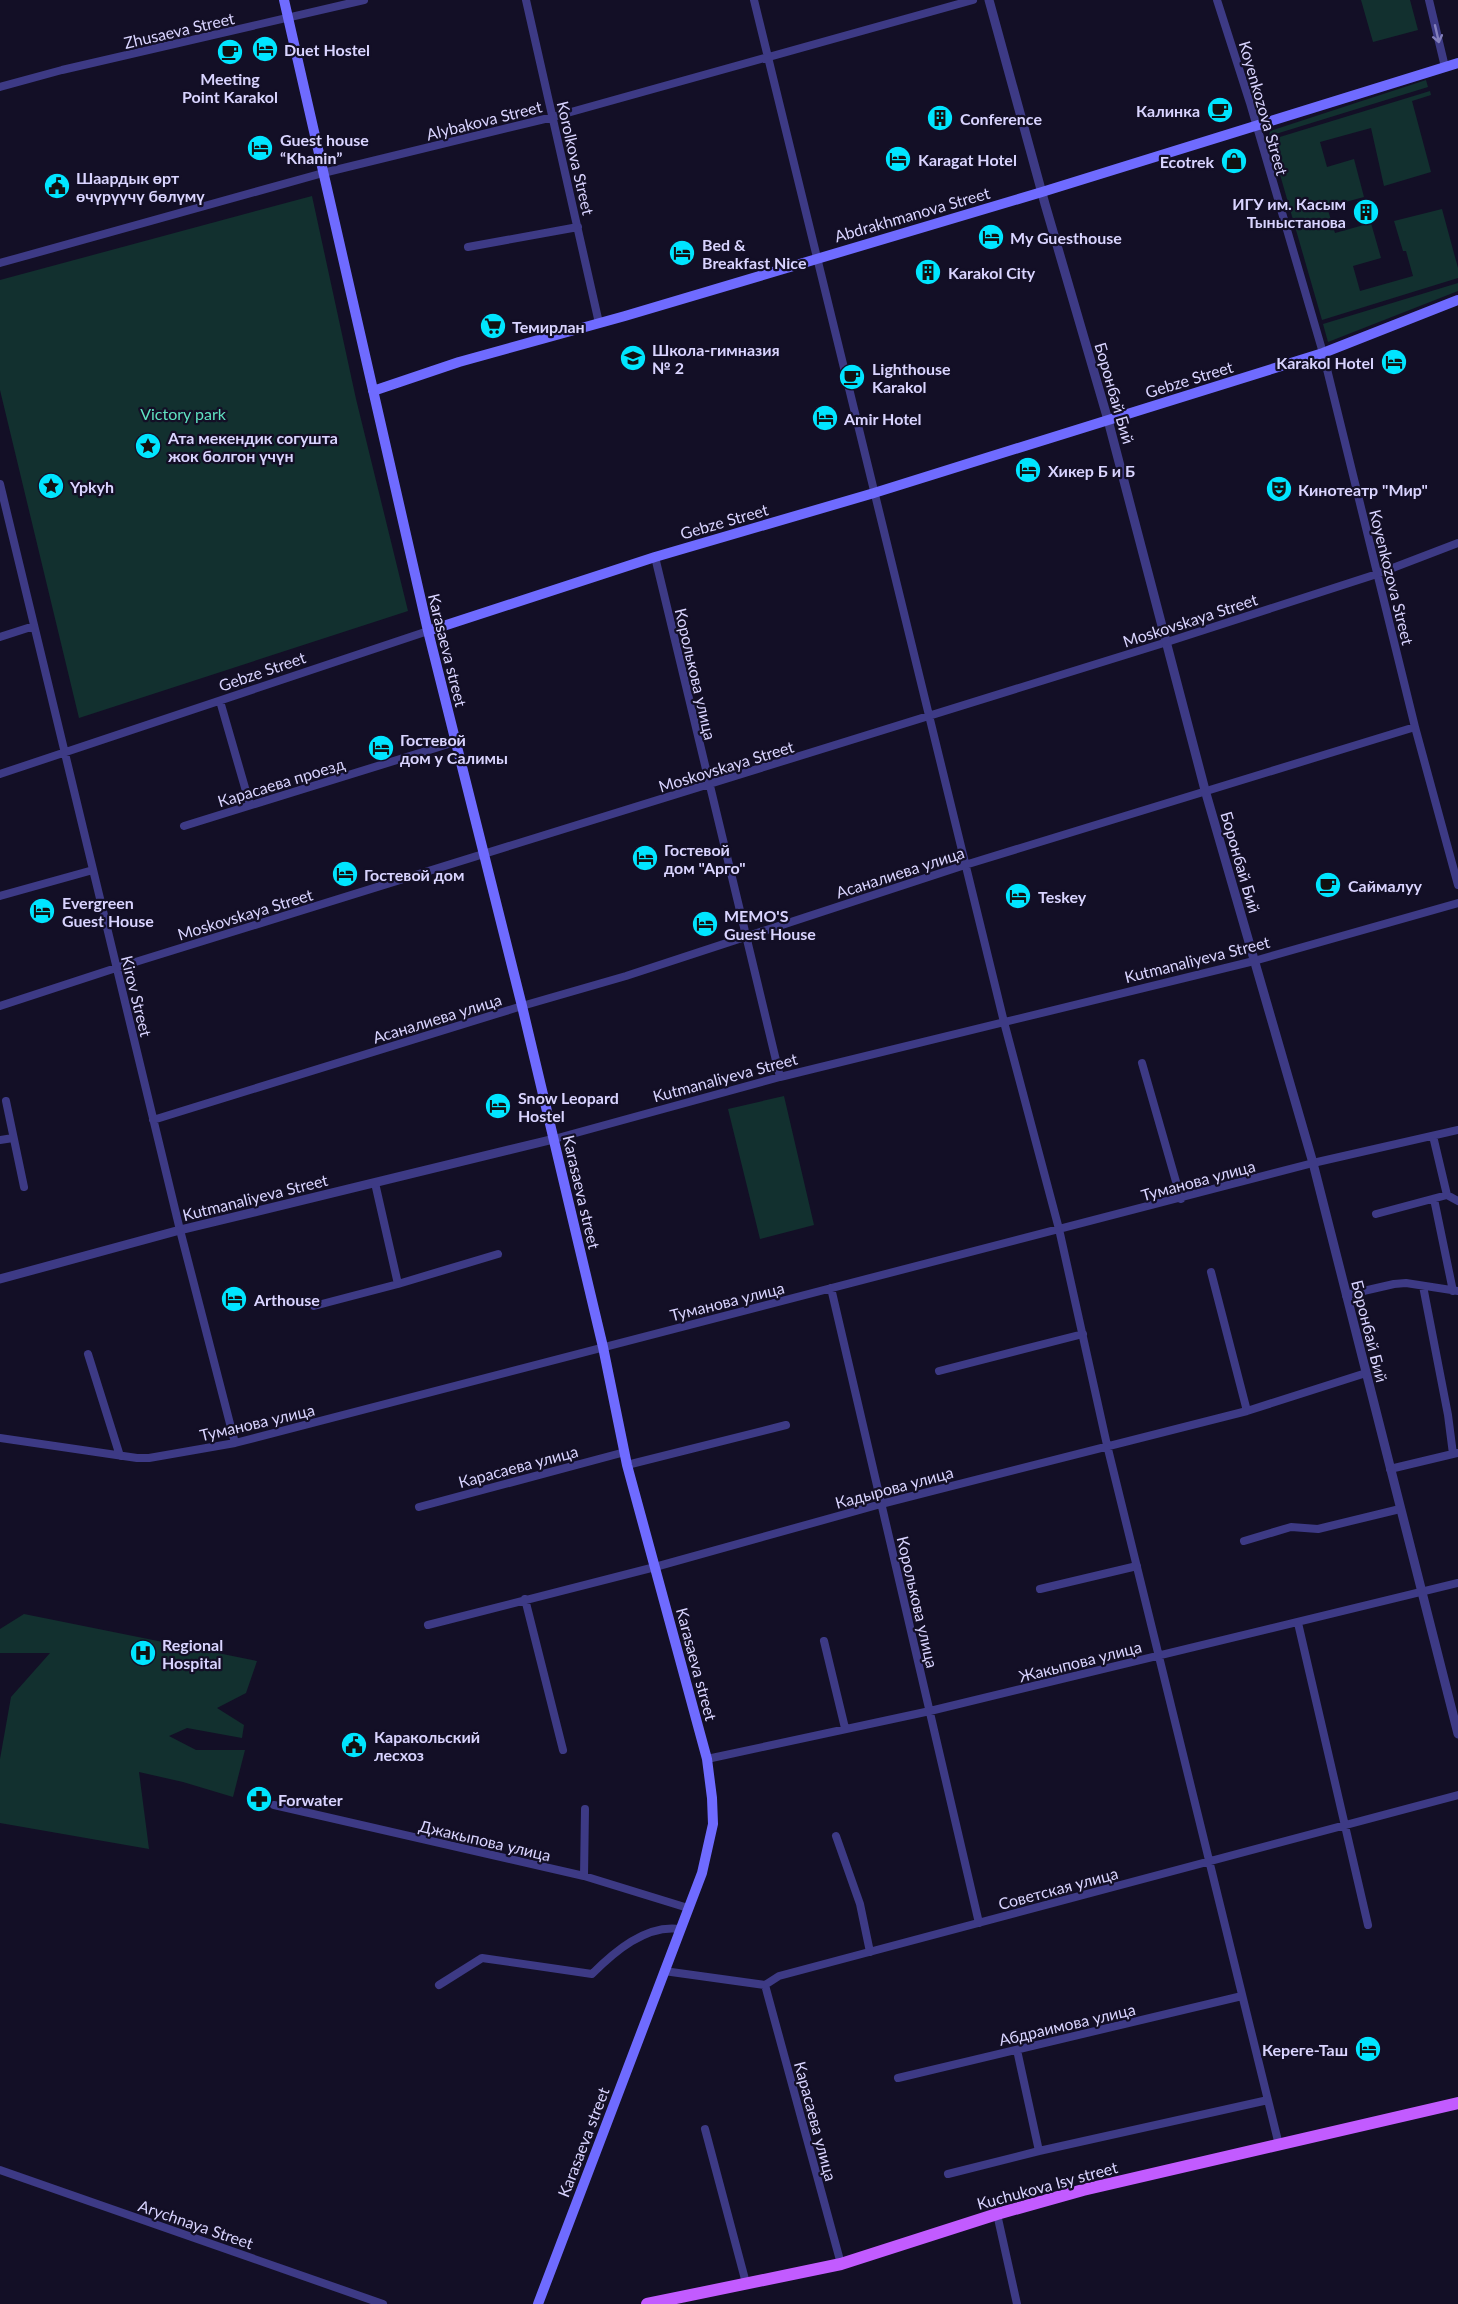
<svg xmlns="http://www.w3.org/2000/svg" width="1458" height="2304" font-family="Lato,sans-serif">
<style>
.green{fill:#12302f}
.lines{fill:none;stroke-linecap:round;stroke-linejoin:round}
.minor{stroke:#3d3a85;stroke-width:8}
.tertiary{stroke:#3d3a85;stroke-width:9}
.secondary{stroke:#6f6bff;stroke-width:10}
.primary{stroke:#c25bff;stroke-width:12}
.oneway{stroke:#837fbc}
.labels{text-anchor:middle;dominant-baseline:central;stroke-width:4.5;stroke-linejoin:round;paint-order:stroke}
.street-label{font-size:16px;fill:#d9d4ff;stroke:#130f26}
.poi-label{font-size:16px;font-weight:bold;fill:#d9d4ff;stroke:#130f26;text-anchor:start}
.park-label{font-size:16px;fill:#5fe0c0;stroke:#130f26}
</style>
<rect width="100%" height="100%" fill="#130f26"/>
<!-- green -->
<path class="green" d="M1361,0h49l8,30 -45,12z
M1426,80l2,7 -159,49 1,-5z
M1430,91l1,4 -19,6 19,71 -47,14 -13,-58 -51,14 7,25 27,-8 10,38 -37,10 8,26 36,-10 10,35 -28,8 7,25 53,-15 -7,-25h-3l-9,-30 48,-12 16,59v10l-136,42 -52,-180z
M312,196l44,203 52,212 -329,107 -79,-328v-110z
M1458,283v8l-130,51 -5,-18z
M784,1096l30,129 -54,14 -32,-130z
M24,1614l233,47 -11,32 -29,15 27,17 -2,13 -55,-10 -18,8 27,14h49l-12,47 -50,-15 -44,-10 10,77 -149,-26v-64l11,-62 39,-44h-50v-24z"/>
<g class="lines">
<!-- minor -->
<path class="minor" d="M526,0l73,323
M754,0l250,1022 55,207 48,216 172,700
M1217,0l33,103 73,250 92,374 43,158
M1429,0l16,67
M0,87l62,-17 302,-70
M468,247l110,-20
M0,263l323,-90 230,-56 420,-117
M0,484l180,746 55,213
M655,557l125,520
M0,637l34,-11
M220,701l30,104
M0,774l428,-143
M184,826l271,-84
M0,896l93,-26
M0,1006l116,-38 1051,-326 210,-68 81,-31
M1142,1063l39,136
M6,1101l18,86
M153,1120l369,-114 104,-30 339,-111 450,-138
M554,1139l226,-62 474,-116 204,-58
M0,1140l13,-2
M1447,1195l11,6
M1434,1199l19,92
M1376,1214l71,-19 -14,-59
M1211,1272l36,139
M398,1284l100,-30
M1423,1286l25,129 5,39
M831,1288l148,635
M1346,1295l48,-11 12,-1 52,8
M314,1306l84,-22 -23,-101
M88,1354l32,102
M939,1371l144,-37
M0,1438l137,20h12l86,-15 1078,-280 145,-33
M627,1465l159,-40
M1390,1469l67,-16
M419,1507l206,-55
M1244,1541l47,-14 27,2 82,-20
M1040,1589l97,-23
M525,1599l38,151
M1298,1623l70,302
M428,1625l227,-58 226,-63 366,-93 119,-38
M824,1641l21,87
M707,1759l223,-48 528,-128
M274,1805l310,71 104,32
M836,1836l24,68 10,48
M584,1876l1,-67
M664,1971l101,14 14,-9 679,-181
M439,1985l43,-27 110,16c22,-22 54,-50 88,-45
M765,1985l76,279
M1017,2050l22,101 229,-51
M898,2078l344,-82
M705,2129l41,154
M0,2170l383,134
M948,2174l91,-23
M997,2214l20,90"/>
<!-- tertiary -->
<path class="tertiary" d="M989,0l56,204 63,216 97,370 108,373 145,571
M0,1279l180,-49 374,-91"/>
<!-- secondary -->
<path class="secondary" d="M284,0l144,631 94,375 81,341 24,118 80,294 5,39 1,26 -11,49 -164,431
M373,391l86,-29 166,-46 417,-124 416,-129
M428,631l227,-74 219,-64 449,-140 135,-53"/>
<!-- primary -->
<path class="primary" d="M647,2304l194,-40 156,-50 86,-24 375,-87"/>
</g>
<!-- one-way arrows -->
<defs><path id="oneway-shaft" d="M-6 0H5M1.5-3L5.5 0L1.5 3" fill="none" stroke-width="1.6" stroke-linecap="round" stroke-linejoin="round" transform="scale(1.5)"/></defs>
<use class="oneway" href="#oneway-shaft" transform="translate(1437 34) rotate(77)"/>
<!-- icons -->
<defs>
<g id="hotel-disc" transform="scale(1.35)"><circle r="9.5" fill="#00e5ff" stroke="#130f26"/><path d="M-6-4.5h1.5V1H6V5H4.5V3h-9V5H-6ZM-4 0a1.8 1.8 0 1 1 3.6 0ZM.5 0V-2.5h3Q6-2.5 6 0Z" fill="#111"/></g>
<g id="cafe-disc" transform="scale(1.35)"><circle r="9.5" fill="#00e5ff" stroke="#130f26"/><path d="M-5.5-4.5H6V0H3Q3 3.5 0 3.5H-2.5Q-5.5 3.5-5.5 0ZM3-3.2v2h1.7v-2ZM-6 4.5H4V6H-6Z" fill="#111"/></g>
<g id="building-disc" transform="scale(1.35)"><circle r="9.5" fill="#00e5ff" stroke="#130f26"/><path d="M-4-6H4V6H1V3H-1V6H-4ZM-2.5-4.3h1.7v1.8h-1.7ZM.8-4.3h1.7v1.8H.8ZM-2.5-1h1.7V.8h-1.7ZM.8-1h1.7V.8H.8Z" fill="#111"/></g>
<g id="shop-disc" transform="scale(1.35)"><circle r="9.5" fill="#00e5ff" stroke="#130f26"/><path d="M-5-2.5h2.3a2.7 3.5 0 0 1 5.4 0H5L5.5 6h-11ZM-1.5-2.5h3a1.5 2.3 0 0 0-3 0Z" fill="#111"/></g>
<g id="civic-disc" transform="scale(1.35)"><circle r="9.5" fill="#00e5ff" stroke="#130f26"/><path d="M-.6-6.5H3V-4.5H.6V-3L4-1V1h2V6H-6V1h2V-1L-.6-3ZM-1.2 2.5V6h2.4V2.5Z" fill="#111"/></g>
<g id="supermarket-disc" transform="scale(1.35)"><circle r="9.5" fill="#00e5ff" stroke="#130f26"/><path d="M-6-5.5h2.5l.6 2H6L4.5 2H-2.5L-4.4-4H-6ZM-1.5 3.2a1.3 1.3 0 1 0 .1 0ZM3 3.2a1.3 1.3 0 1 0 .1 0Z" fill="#111"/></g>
<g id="school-disc" transform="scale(1.35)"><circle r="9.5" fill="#00e5ff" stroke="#130f26"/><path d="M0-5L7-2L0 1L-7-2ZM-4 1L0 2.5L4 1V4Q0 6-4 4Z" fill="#111"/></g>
<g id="sight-disc" transform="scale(1.35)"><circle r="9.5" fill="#00e5ff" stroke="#130f26"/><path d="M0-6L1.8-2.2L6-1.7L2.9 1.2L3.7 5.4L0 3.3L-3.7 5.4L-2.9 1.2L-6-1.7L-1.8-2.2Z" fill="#111"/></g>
<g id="theatre-disc" transform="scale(1.35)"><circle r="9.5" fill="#00e5ff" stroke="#130f26"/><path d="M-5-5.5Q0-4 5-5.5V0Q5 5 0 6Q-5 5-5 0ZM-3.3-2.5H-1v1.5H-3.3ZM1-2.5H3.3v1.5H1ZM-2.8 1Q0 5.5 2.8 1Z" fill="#111"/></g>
<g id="hospital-disc" transform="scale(1.35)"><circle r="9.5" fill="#00e5ff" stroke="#130f26"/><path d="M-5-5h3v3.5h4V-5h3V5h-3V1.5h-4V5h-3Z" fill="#111"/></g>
<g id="pharmacy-disc" transform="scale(1.35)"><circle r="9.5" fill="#00e5ff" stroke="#130f26"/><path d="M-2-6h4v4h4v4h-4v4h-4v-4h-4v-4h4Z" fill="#111"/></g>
</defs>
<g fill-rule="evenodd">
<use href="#hotel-disc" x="265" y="49"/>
<use href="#cafe-disc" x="230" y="52"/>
<use href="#cafe-disc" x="1220" y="110"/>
<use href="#building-disc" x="940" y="118"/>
<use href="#hotel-disc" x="260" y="148"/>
<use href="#hotel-disc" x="898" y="159"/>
<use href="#shop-disc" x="1234" y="161"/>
<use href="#civic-disc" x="57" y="186"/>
<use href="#building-disc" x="1366" y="212"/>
<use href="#hotel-disc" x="991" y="237"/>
<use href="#hotel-disc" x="682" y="253"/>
<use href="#building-disc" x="928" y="272"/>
<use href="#supermarket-disc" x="493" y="326"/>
<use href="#school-disc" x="633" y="358"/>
<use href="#hotel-disc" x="1394" y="362"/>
<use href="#cafe-disc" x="852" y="377"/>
<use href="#hotel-disc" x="825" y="418"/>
<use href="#sight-disc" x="148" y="446"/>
<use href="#hotel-disc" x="1028" y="470"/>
<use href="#sight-disc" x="51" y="486"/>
<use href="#theatre-disc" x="1279" y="489"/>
<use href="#hotel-disc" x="381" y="748"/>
<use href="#hotel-disc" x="645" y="858"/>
<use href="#hotel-disc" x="345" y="874"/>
<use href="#cafe-disc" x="1328" y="885"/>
<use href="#hotel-disc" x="1018" y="896"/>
<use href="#hotel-disc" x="42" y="911"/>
<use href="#hotel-disc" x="705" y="924"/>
<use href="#hotel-disc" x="498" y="1106"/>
<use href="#hotel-disc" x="234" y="1299"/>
<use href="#hospital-disc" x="143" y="1653"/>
<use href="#civic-disc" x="354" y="1745"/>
<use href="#pharmacy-disc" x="259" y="1799"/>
<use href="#hotel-disc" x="1368" y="2049"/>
</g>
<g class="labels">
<!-- street labels -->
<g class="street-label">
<text transform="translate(179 30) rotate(-13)">Zhusaeva Street</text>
<text transform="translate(1264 108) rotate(74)">Koyenkozova Street</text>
<text transform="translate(484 120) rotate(-14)">Alybakova Street</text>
<text transform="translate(576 158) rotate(77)">Korolkova Street</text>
<text transform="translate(912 214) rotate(-16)">Abdrakhmanova Street</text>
<text transform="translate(1189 379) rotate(-17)">Gebze Street</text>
<text transform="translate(1115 393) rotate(74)">Боронбай Бий</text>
<text transform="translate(724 521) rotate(-16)">Gebze Street</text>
<text transform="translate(1392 577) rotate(76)">Koyenkozova Street</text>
<text transform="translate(1190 620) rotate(-18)">Moskovskaya Street</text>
<text transform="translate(448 650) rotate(76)">Karasaeva street</text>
<text transform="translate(262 671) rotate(-19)">Gebze Street</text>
<text transform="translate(696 674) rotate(77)">Королькова улица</text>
<text transform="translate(726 766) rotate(-17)">Moskovskaya Street</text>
<text transform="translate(281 782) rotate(-17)">Карасаева проезд</text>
<text transform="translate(1241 862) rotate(74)">Боронбай Бий</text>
<text transform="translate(900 872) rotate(-18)">Асаналиева улица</text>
<text transform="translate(245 914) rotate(-17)">Moskovskaya Street</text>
<text transform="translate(1197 959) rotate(-14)">Kutmanaliyeva Street</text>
<text transform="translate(137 996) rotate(76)">Kirov Street</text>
<text transform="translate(437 1018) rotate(-17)">Асаналиева улица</text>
<text transform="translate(725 1077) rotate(-15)">Kutmanaliyeva Street</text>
<text transform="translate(1198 1180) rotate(-15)">Туманова улица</text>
<text transform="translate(582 1192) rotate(77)">Karasaeva street</text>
<text transform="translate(255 1197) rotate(-14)">Kutmanaliyeva Street</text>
<text transform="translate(727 1301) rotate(-14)">Туманова улица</text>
<text transform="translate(1370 1331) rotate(76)">Боронбай Бий</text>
<text transform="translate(257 1422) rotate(-13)">Туманова улица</text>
<text transform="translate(518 1466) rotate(-15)">Карасаева улица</text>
<text transform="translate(894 1487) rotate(-15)">Кадырова улица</text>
<text transform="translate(918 1602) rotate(77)">Королькова улица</text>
<text transform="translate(1080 1661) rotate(-14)">Жакыпова улица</text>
<text transform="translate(697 1664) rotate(75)">Karasaeva street</text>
<text transform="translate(485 1840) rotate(13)">Джакыпова улица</text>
<text transform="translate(1058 1888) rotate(-15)">Советская улица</text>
<text transform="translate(1067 2024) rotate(-13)">Абдраимова улица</text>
<text transform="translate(816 2121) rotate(75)">Карасаева улица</text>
<text transform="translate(583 2142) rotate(-69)">Karasaeva street</text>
<text transform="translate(1047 2185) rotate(-15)">Kuchukova Isy street</text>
<text transform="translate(196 2224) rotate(19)">Arychnaya Street</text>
</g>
<!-- poi labels -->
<g class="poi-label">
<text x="284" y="49">Duet Hostel</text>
<text x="230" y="78" text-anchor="middle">Meeting<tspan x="230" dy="18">Point Karakol</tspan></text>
<text x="1200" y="110" text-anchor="end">Калинка</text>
<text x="960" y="118">Conference</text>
<text x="280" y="139">Guest house<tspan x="280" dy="18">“Khanin”</tspan></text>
<text x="918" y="159">Karagat Hotel</text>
<text x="1214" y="161" text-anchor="end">Ecotrek</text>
<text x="76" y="177">Шаардык өрт<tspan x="76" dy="18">өчүрүүчү бөлүмү</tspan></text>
<text x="1346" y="203" text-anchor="end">ИГУ им. Касым<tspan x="1346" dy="18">Тыныстанова</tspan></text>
<text x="1010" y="237">My Guesthouse</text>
<text x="702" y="244">Bed &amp;<tspan x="702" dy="18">Breakfast Nice</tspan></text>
<text x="948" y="272">Karakol City</text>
<text x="512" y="326">Темирлан</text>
<text x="652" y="349">Школа-гимназия<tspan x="652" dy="18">№ 2</tspan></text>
<text x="1374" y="362" text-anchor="end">Karakol Hotel</text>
<text x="872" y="368">Lighthouse<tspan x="872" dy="18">Karakol</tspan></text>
<text x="844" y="418">Amir Hotel</text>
<text x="168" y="437">Ата мекендик согушта<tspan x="168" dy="18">жок болгон үчүн</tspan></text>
<text x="1048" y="470">Хикер Б и Б</text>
<text x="70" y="486">Ypkyh</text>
<text x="1298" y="489">Кинотеатр "Мир"</text>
<text x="400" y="739">Гостевой<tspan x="400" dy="18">дом у Салимы</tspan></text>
<text x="664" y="849">Гостевой<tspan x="664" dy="18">дом "Арго"</tspan></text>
<text x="364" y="874">Гостевой дом</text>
<text x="1348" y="885">Саймалуу</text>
<text x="1038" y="896">Teskey</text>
<text x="62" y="902">Evergreen<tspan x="62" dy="18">Guest House</tspan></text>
<text x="724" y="915">MEMO'S<tspan x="724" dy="18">Guest House</tspan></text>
<text x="518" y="1097">Snow Leopard<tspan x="518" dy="18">Hostel</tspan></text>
<text x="254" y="1299">Arthouse</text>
<text x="162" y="1644">Regional<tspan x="162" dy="18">Hospital</tspan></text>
<text x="374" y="1736">Каракольский<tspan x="374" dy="18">лесхоз</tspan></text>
<text x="278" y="1799">Forwater</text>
<text x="1348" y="2049" text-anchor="end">Кереге-Таш</text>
</g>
<!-- park labels -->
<g class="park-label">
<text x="183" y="413">Victory park</text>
</g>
</g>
</svg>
